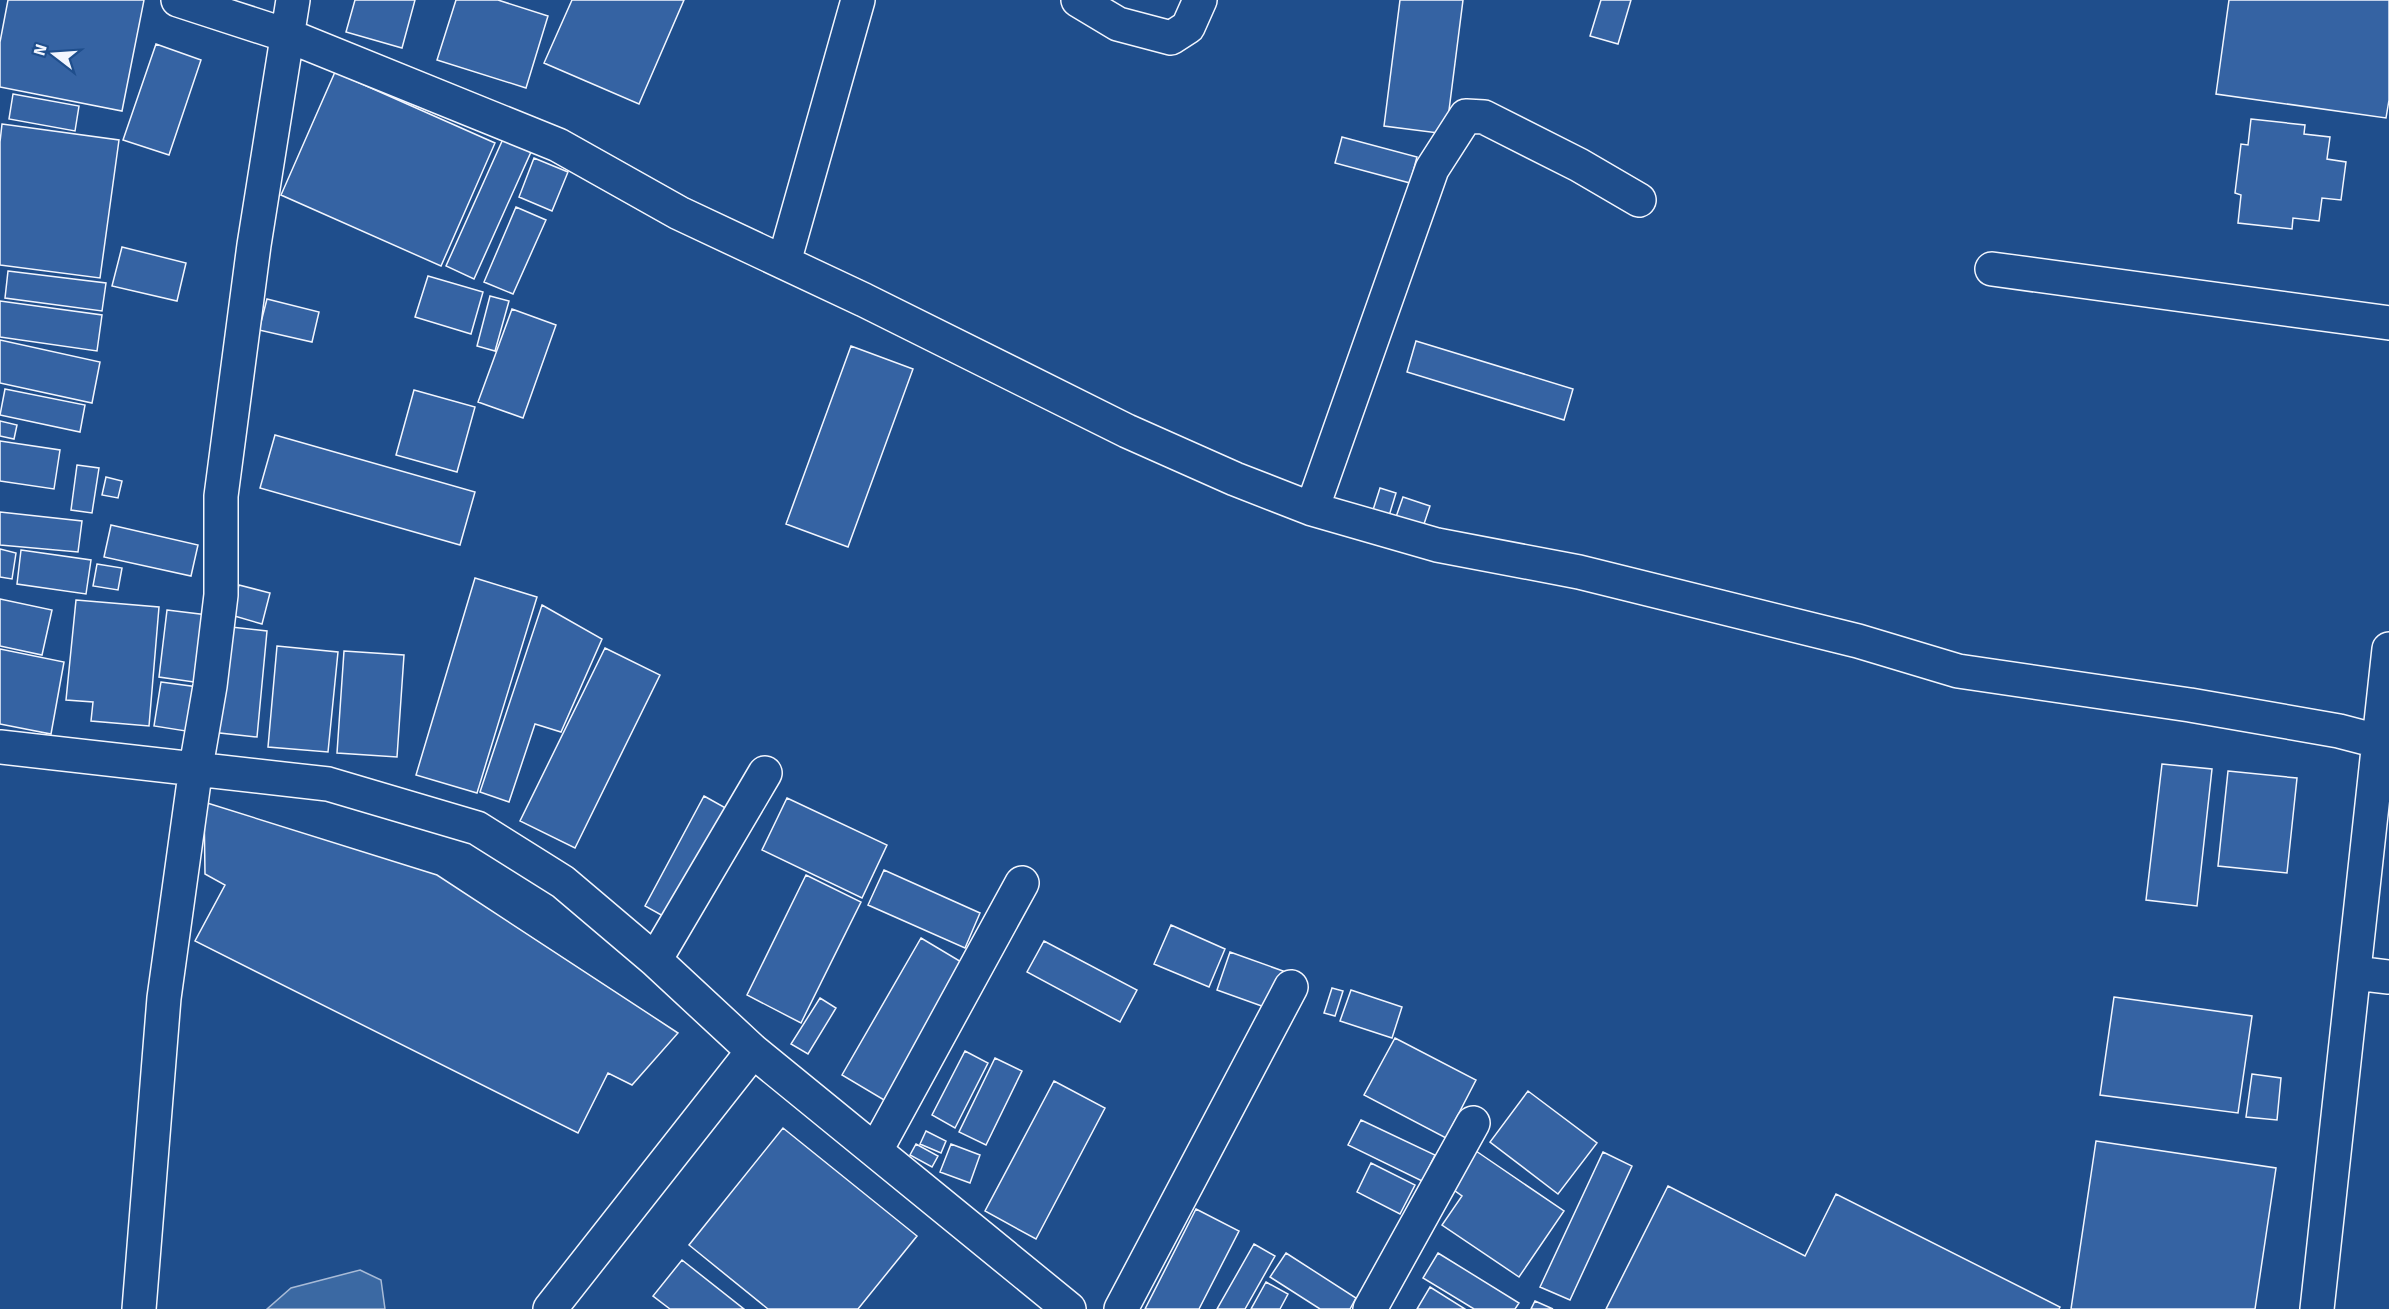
<svg xmlns="http://www.w3.org/2000/svg" width="2389" height="1309" font-family="Signika,sans-serif">
<style>
.water{fill:#3b69a3;stroke:#a8bbd7;stroke-width:1.5}
.building{fill:#3563a3;stroke:#f2f6ff;stroke-width:1.5}
.lines{fill:none;stroke-linecap:round;stroke-linejoin:round}
.minor-casing{stroke:#f2f6ff;stroke-width:36}
.minor{stroke:#1f4e8c;stroke-width:33}
</style>
<rect width="100%" height="100%" fill="#1f4e8c"/>
<!-- water -->
<path class="water" d="M360,1270l21,10 4,29h-118l24,-21z"/>
<!-- building -->
<path class="building" d="M8,0h136l-22,111 -122,-24v-45z
M355,0h60l-13,48 -56,-16z
M456,0h42l50,16 -22,72 -89,-28z
M572,0h112l-45,104 -95,-41z
M1400,0h63l-17,134 -62,-8z
M1601,0h30l-13,44 -28,-8z
M2229,0h160v100l-3,18 -170,-24z
M156,44l45,16 -32,95 -46,-15z
M335,72l160,71 -54,123 -160,-71z
M13,94l66,12 -4,25 -66,-12z
M2251,119l54,6 -1,9 26,3 -3,22 19,3 -5,38 -19,-2 -3,23 -26,-3 -1,11 -54,-6 3,-28 -6,-2 6,-49 7,1z
M2,124l117,16 -19,138 -100,-13v-123z
M1342,137l75,20 -7,26 -75,-20z
M503,139l28,13 -57,127 -28,-13z
M534,158l34,14 -16,39 -33,-14z
M516,207l30,13 -33,74 -29,-12z
M122,247l64,16 -9,38 -65,-15z
M8,271l98,12 -4,28 -97,-13z
M428,276l55,16 -12,42 -56,-17z
M490,296l19,5 -14,50 -18,-5z
M267,299l52,13 -7,30 -53,-12z
M0,301l102,14 -5,36 -97,-14z
M512,309l44,16 -33,93 -45,-16z
M0,340l100,22 -8,41 -92,-20z
M1416,341l157,48 -9,31 -157,-48z
M851,346l62,23 -65,178 -62,-23z
M5,389l80,16 -5,27 -80,-17z
M414,390l61,17 -18,65 -61,-17z
M0,421l17,4 -3,14 -14,-3z
M275,435l200,57 -15,53 -200,-57z
M0,441l60,9 -6,39 -54,-8z
M77,465l22,3 -7,45 -21,-3z
M106,477l16,4 -4,17 -16,-3z
M1380,488l16,5 -7,23 -16,-6z
M1403,497l27,9 -7,21 -27,-10z
M0,512l82,9 -4,31 -78,-7z
M111,525l87,20 -7,31 -87,-19z
M0,549l16,4 -4,26 -12,-2z
M21,550l70,10 -5,34 -69,-10z
M97,564l25,4 -4,22 -25,-4z
M475,578l62,19 -60,196 -61,-18z
M239,585l31,8 -8,31 -31,-9z
M0,599l52,11 -10,45 -42,-9z
M76,600l83,7 -10,119 -58,-5 2,-19 -27,-2z
M542,605l60,34 -41,93 -26,-8 -26,78 -29,-10z
M167,610l49,6 -8,68 -49,-7z
M222,626l45,5 -10,106 -46,-5z
M277,646l61,6 -10,100 -60,-5z
M605,648l55,27 -85,173 -55,-27z
M0,649l64,13 -13,72 -51,-10z
M344,651l60,4 -7,102 -60,-4z
M161,682l37,5 -6,45 -38,-6z
M2162,764l50,5 -15,137 -51,-6z
M2228,771l69,7 -10,95 -69,-7z
M704,796l27,15 -59,110 -27,-15z
M787,798l100,47 -25,53 -100,-48z
M204,802l233,73 241,158 -46,52 -24,-12 -30,60 -383,-192 30,-56 -20,-11z
M884,870l96,43 -15,35 -97,-43z
M806,875l55,27 -60,121 -54,-28z
M1171,925l54,24 -16,38 -55,-23z
M921,938l42,25 -79,137 -42,-25z
M1044,941l93,49 -17,32 -93,-50z
M1230,952l53,19 -13,38 -53,-19z
M1332,988l11,3 -8,25 -11,-3z
M1351,990l51,17 -10,31 -52,-17z
M2114,997l138,19 -14,97 -138,-18z
M820,998l16,10 -28,46 -17,-10z
M1395,1038l81,42 -30,58 -82,-43z
M965,1051l23,12 -33,65 -23,-13z
M995,1058l27,13 -36,74 -27,-13z
M2252,1074l29,4 -4,42 -31,-3z
M1054,1081l51,27 -69,131 -51,-28z
M1528,1091l69,52 -39,51 -68,-52z
M1361,1120l74,35 -13,26 -74,-36z
M783,1128l134,108 -59,73h-90l-79,-64z
M926,1131l20,10 -5,12 -21,-9z
M2096,1141l180,27 -21,141h-184z
M916,1144l22,12 -6,11 -22,-12z
M951,1144l29,11 -10,28 -30,-11z
M1476,1151l88,60 -45,66 -77,-52 20,-29 -11,-8z
M1603,1152l29,14 -62,134 -30,-13z
M1371,1163l44,22 -15,29 -43,-22z
M1668,1186l137,70 31,-62 224,113 -1,2h-453z
M1196,1209l43,22 -40,78h-54z
M1254,1244l21,12 -30,53h-28z
M1286,1253l70,45 -6,11h-30l-50,-32z
M1438,1253l81,50 -4,6h-41l-51,-31z
M682,1260l62,49h-74l-17,-13z
M1266,1282l22,12 -8,15h-29z
M1430,1287l35,22h-48z
M1535,1301l18,8h-22z"/>
<g class="lines">
<!-- minor casing -->
<g class="minor-casing">
<path id="minor" d="M178,0l111,36 269,109 121,68 185,87 263,131 108,48 77,30 125,36 142,27 279,69 100,30 232,34 149,26 50,13
M1078,0l40,24 53,14 17,-11 12,-27
M784,262l74,-262
M1992,269l397,54
M1312,509l120,-340 34,-53 18,1 95,48 60,35
M0,747l328,37 149,44 86,54 92,78 98,91 316,258
M655,960l110,-187
M2355,973l34,4
M876,1150l146,-267
M139,1309l25,-311 32,-231 14,-81 11,-91v-99l33,-251 39,-245
M550,1309l203,-258
M1121,1309l170,-322
M1370,1309l103,-186
M2317,1309l72,-660"/>
</g>
<!-- minor -->
<use href="#minor" class="minor"/>
</g>
<!-- north arrow -->
<g transform="translate(54 54) rotate(287)" stroke="#1f4e8c" stroke-width="4.5" paint-order="stroke">
<path d="M0-4.5L10 22L0 15L-10 22Z" fill="#f2f6ff"/>
<text y="-9" font-size="16" font-weight="bold" text-anchor="middle" fill="#f2f6ff">N</text>
</g>
</svg>
